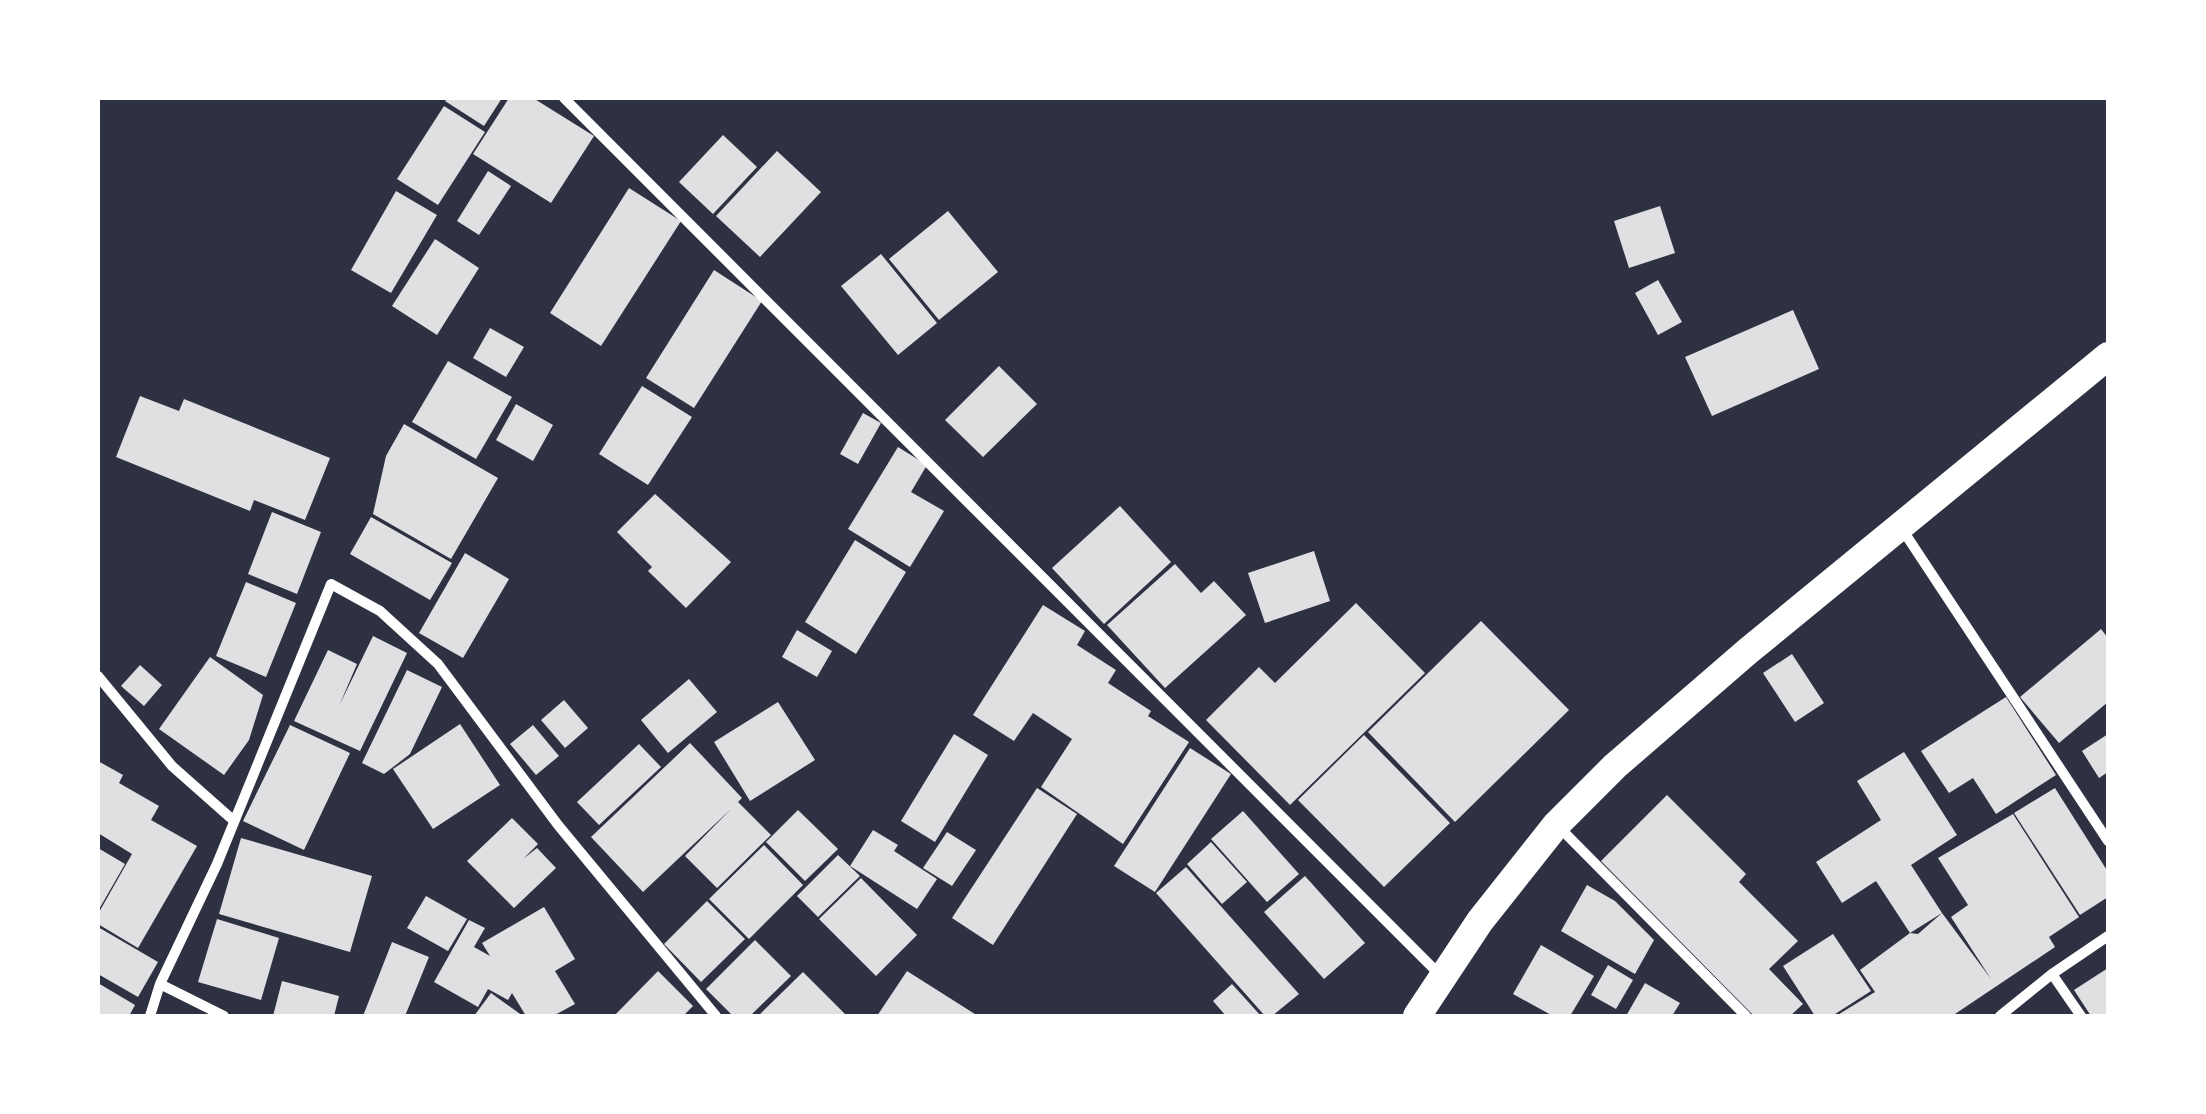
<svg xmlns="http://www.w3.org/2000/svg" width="2206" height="1114" font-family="Roboto,sans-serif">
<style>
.building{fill:#e0e0e3}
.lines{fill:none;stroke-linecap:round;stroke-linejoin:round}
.minor{stroke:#fff;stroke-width:10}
.trunk{stroke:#fff;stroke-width:28}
</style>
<rect width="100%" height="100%" fill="#2d3142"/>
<!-- building -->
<path class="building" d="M448,98h54l-18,28 -39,-25z
M509,98h24l61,38 -43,67 -78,-49z
M444,106l41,26 -47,73 -41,-26z
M723,135l34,32 -44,47 -34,-32z
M777,151l44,41 -61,65 -44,-41z
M488,171l23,15 -32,49 -22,-14z
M629,188l52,33 -80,125 -51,-33z
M396,191l41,24 -46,78 -40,-23z
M1660,206l15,47 -46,15 -15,-47z
M948,211l50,61 -59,48 -50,-61z
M435,239l44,29 -42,67 -45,-29z
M881,254l56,69 -39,32 -57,-69z
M714,270l48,31 -68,107 -48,-30z
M1658,280l24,42 -24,13 -23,-42z
M1793,310l26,59 -107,47 -27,-59z
M490,328l34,19 -18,30 -33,-19z
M448,361l64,36 -36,62 -64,-37z
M999,366l38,38 -54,53 -38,-37z
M642,386l50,31 -44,68 -49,-31z
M140,396l39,15 5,-12 146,59 -25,62 -51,-20 -4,11 -134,-54z
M516,404l37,21 -20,36 -37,-21z
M863,413l18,10 -23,41 -18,-10z
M404,424l94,54 -47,81 -78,-45 13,-58z
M898,447l29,18 -16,27 33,19 -34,56 -62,-38z
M655,494l76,68 -45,46 -38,-37 4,-4 -35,-35z
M1120,506l51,56 -67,62 -52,-56z
M272,512l49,20 -24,62 -49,-20z
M371,517l81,46 -22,37 -80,-46z
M855,540l51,32 -50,82 -51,-32z
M1314,551l16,50 -65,22 -17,-50z
M465,553l44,26 -46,79 -44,-25z
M1175,564l26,29 13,-12 32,34 -81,73 -58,-63z
M246,582l50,21 -30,74 -50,-21z
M1356,603l69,70 -135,132 -84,-85 53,-53 16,16z
M1043,605l42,26 -8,14 39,25 -8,13 43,28 -3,5 41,26 -66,102 -82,-57 31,-48 -39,-26 -19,28 -41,-26z
M1481,621l88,89 -114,112 -87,-90z
M2101,629l7,9v64l-49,41 -39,-46z
M797,630l35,21 -15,26 -35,-20z
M373,636l34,17 -47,98 -66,-30 34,-71 29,14 -18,42z
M1792,654l32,49 -29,19 -32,-49z
M210,657l53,38 -14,45 -25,35 -65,-46z
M140,665l22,20 -18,21 -23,-20z
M407,670l35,17 -32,67 -26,20 -22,-11z
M689,679l28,33 -49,41 -27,-33z
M2006,697l50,78 -60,39 -23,-36 -24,15 -28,-42z
M564,700l24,28 -23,20 -24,-28z
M778,702l37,58 -65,41 -36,-59z
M460,724l40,61 -67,44 -40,-60z
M290,725l60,28 -46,97 -61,-29z
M533,725l26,31 -23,19 -26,-31z
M954,734l34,21 -53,87 -34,-21z
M2108,734v38l-9,6 -17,-27z
M1364,735l86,88 -66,64 -86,-87z
M690,743l52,55 -4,4 33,33 -54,53 -32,-32 46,-47 -88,83 -52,-55z
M639,744l22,23 -62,58 -22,-23z
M1190,748l41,26 -76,118 -41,-26z
M1904,752l53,83 -46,30 31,48 -32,20 -34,-52 -34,22 -26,-41 65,-42 -24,-39z
M98,761l25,14 -4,8 40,23 -8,14 46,26 -59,102 -40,-24v-10l34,-60 -34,-21z
M1037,788l40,26 -84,131 -41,-27z
M2055,788l53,84v25l-28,18 -66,-102z
M1667,795l79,79 -7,8 59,59 -29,28 34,35 -13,12h-36l-153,-155z
M798,810l40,39 -33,32 -39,-39z
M1243,811l56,63 -32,28 -56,-63z
M2013,814l66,103 -30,20 6,10 -103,69h-116l39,-24 -15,-22 50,-37 8,1 24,-21 49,66 -40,-62 17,-12 -30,-47z
M512,818l26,26 -15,15 14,-11 19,20 -42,40 -47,-47z
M873,830l25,15 -4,6 43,28 -20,30 -67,-43z
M947,832l29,18 -24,36 -29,-18z
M241,838l131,38 -22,76 -131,-38z
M1211,842l36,40 -25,22 -35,-40z
M764,845l39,40 -54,54 -40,-40z
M98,848l27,16 -27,47z
M838,855l22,21 -42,41 -21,-21z
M1186,867l113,127 -27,22h-7l-109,-123z
M1305,876l60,67 -41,36 -60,-67z
M861,878l56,57 -41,41 -57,-57z
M1587,885l28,16 39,39 -19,34 -74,-43z
M426,896l41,23 -19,32 -41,-23z
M707,901l38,38 -44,43 -37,-38z
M544,907l31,52 -20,12 20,33 -22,12h-27l-14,-23 -4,7 -20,-11 -10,18 -44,-25 35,-62 16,8 -11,19 16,9 -8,-13z
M217,919l62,19 -18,62 -63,-18z
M98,927l60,35 -20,35 -40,-23z
M1833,934l38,57 -39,25h-17l-32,-50z
M755,940l36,36 -41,40h-17l-27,-27z
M392,942l37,15 -24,59h-42z
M1541,945l53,31 -24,40h-17l-40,-22z
M1608,965l25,15 -17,29 -25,-14z
M2108,968v48h-17l-17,-26z
M658,971l35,35 -10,10h-69z
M907,971l71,45h-101z
M803,972l42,42 -87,2z
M282,981l57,15 -5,20h-61z
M98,983l37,22 -6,11h-31z
M1645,983l35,20 -8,13h-46z
M1232,984l29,32h-35l-13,-15z
M491,993l32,23h-49z"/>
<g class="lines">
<!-- minor -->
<path class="minor" d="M564,98l878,879
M1902,529l206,312
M98,676l74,90 61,54
M1557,825l189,191
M2052,974l29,42
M160,984l64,32
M150,1016l10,-32 57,-120 114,-280 49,27 58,53 120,161 158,191
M2000,1016l52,-42 56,-38"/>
<!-- trunk -->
<path class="trunk" d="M1417,1016l63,-95 76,-96 59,-59 133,-115 360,-295"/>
</g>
<!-- border -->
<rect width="2206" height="1114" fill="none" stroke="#ffffff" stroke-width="200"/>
</svg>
